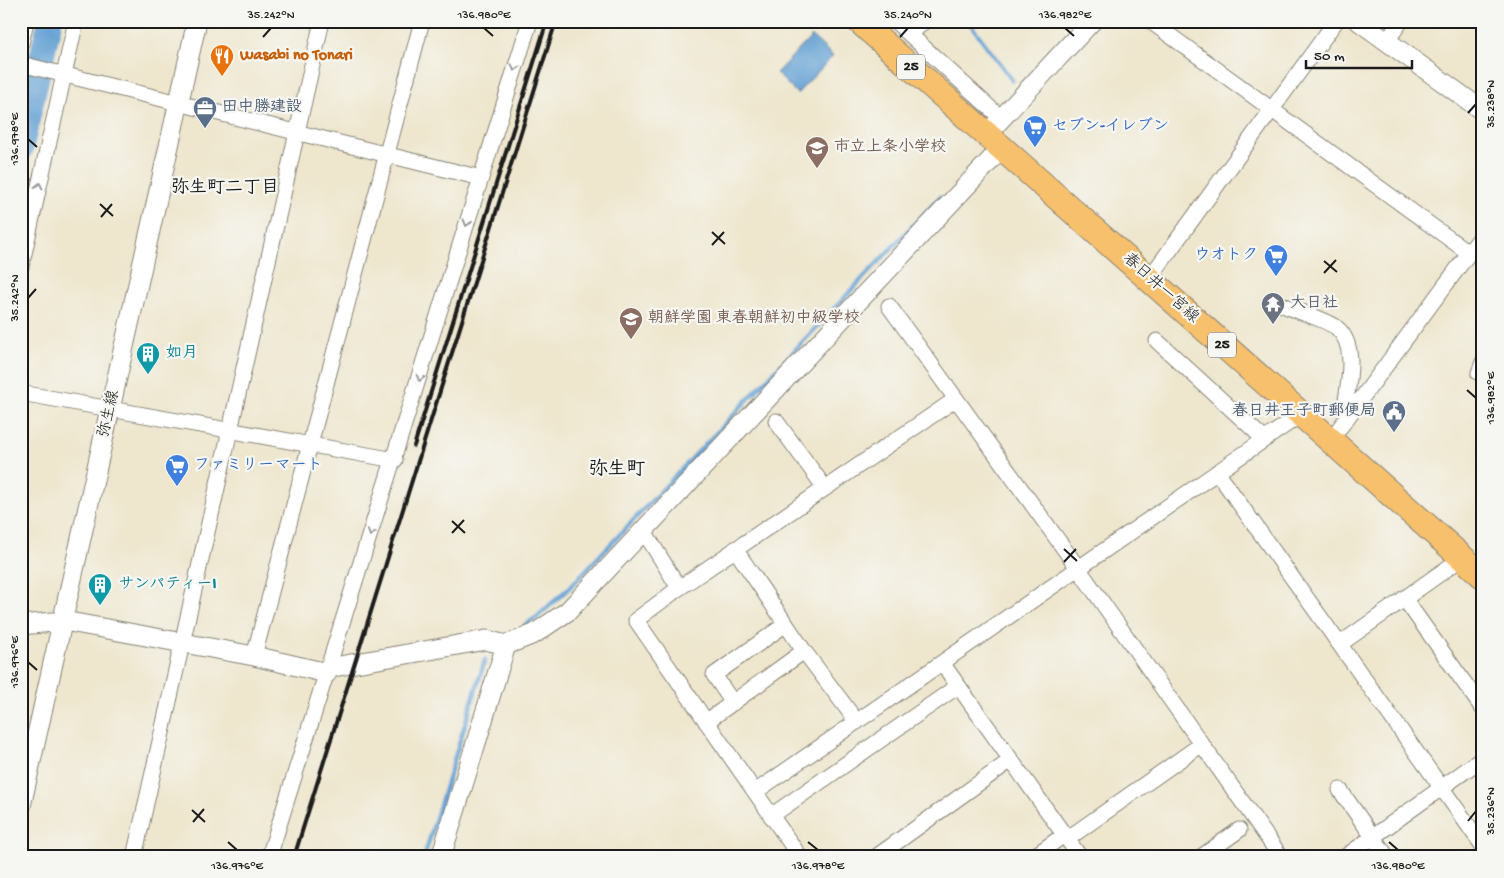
<svg xmlns="http://www.w3.org/2000/svg" width="1504" height="878" font-family="'Gochi Hand','Klee One',sans-serif">
<style>
.water{fill:#619fd3;stroke:#3e5e78}
.lines{fill:none;stroke-linecap:round;stroke-linejoin:round}
.stream{stroke:#619fd3;stroke-width:4.5}
.river{stroke:#619fd3;stroke-width:25}
.minor-casing{stroke:#858174;stroke-width:17}
.tertiary-casing{stroke:#858174;stroke-width:21}
.primary-casing{stroke:#858174;stroke-width:27}
.minor{stroke:#fff;stroke-width:15}
.tertiary{stroke:#fff;stroke-width:19}
.primary{stroke:#f7c06c;stroke-width:25}
.rail{stroke:#1c1c1c;stroke-width:4}
.oneway{stroke:#999}
.ticks{fill:none;stroke:#1c1c1c;stroke-width:2}
.labels{text-anchor:middle;dominant-baseline:central;stroke-width:4.5;stroke-linejoin:round;paint-order:stroke}
.shield{fill:#f6f6f2;stroke:#5d5d5c;stroke-width:1}
.shield-label{font-size:15px;font-weight:bold;fill:#1c1c1c}
.food-label{font-size:16px;font-weight:bold;fill:#c56008;stroke:#f6f6f2;text-anchor:start}
.service-label{font-size:16px;font-weight:bold;fill:#4e5e75;stroke:#f6f6f2;text-anchor:start}
.shop-label{font-size:16px;font-weight:bold;fill:#366cbe;stroke:#f6f6f2;text-anchor:start}
.education-label{font-size:16px;font-weight:bold;fill:#785e54;stroke:#f6f6f2;text-anchor:start}
.street-label{font-size:16px;fill:#1c1c1c;stroke:#f6f6f2}
.worship-label{font-size:16px;font-weight:bold;fill:#5b616d;stroke:#f6f6f2;text-anchor:start}
.culture-label{font-size:16px;font-weight:bold;fill:#0d838f;stroke:#f6f6f2;text-anchor:start}
.neighbourhood-label{font-size:18px;font-weight:bold;fill:#1c1c1c;stroke:#f6f6f2}
.quarter-label{font-size:19px;font-weight:bold;fill:#1c1c1c;stroke:#f6f6f2}
.neatline{fill:none;stroke:#1c1c1c;stroke-width:2}
.ticks-label{font-size:12px;text-anchor:middle;fill:#1c1c1c}
</style>
<rect width="100%" height="100%" fill="#f6f6f2"/>
<filter id="ink" filterUnits="userSpaceOnUse"><feTurbulence type="fractalNoise" baseFrequency=".02" numOctaves="2"/><feDisplacementMap in="SourceGraphic" scale="10" xChannelSelector="R" yChannelSelector="G"/><feConvolveMatrix kernelMatrix="1 2 1 2 8 2 1 2 1" color-interpolation-filters="sRGB"/></filter>
<filter id="wash" filterUnits="userSpaceOnUse"><feTurbulence type="fractalNoise" baseFrequency=".0096" numOctaves="4" result="noise"/><feDisplacementMap in="SourceGraphic" scale="20" xChannelSelector="R" yChannelSelector="G"/><feGaussianBlur stdDeviation="1.12" result="paint"/><feColorMatrix in="noise" values="0 0 0 0 0 0 0 0 0 0 0 0 0 0 0 0 0 1.4 0 .05"/><feComposite in="paint" operator="in"/></filter>
<g filter="url(#wash)">
<rect width="100%" height="100%" fill="#eee6cd"/>
<!-- water -->
<path class="water" d="M812,36l21,20 -36,38 -21,-21z"/>
<g class="lines">
<!-- stream -->
<path class="stream" d="M968,21l44,59
M525,625l12,-8 34,-31 369,-389
M424,857l61,-197"/>
<!-- river -->
<path class="river" d="M21,148l29,-127"/>
</g>
</g>
<g filter="url(#ink)">
<g class="lines">
<!-- minor casing -->
<g class="minor-casing">
<path id="minor" d="M895,21l106,97
M1150,21l319,232
M910,35l14,-14
M1387,41l14,-20
M21,44l5,-23
M21,64l460,114
M21,267l55,-246
M1149,279l187,-258
M1283,305c13,6 45,15 54,23 21,18 11,56 8,79l6,6
M889,306l189,262 203,289
M1157,341l107,98
M1483,362l-4,11 4,3
M21,393l374,67
M776,421l49,67
M1330,441l153,-207
M1217,472l266,374
M644,531l35,57
M735,549l69,102 53,71
M1404,598l79,111
M1340,644l122,-86
M254,656l168,-635
M942,663l138,194
M733,703l-19,-28 72,-51
M706,722l98,-71
M1340,790l47,67
M755,792l545,-377
M771,816l187,-130
M1067,839l135,-95
M134,857l188,-836
M269,857l261,-836
M800,857l-164,-237 43,-32 277,-189
M876,857l135,-97
M1033,857l31,-22
M1201,857l38,-27
M1345,857l138,-99"/>
</g>
<!-- tertiary casing -->
<g class="tertiary-casing">
<path id="tertiary" d="M1359,21l124,90
M986,135l106,-114
M21,625l43,-4 190,35 73,17
M328,668l158,-28 20,5 28,-11 34,-23 433,-462
M21,806l176,-785
M441,857l65,-212"/>
</g>
<!-- primary casing -->
<g class="primary-casing">
<path id="primary" d="M859,21l624,555"/>
</g>
<!-- minor -->
<use href="#minor" class="minor"/>
<!-- tertiary -->
<use href="#tertiary" class="tertiary"/>
<!-- primary -->
<use href="#primary" class="primary"/>
<!-- rail -->
<path class="rail" d="M414,446l133,-425
M294,857l262,-836"/>
</g>
<!-- one-way arrows -->
<defs><path id="oneway-chevron" d="M-2-3.5L2.5 0L-2 3.5" fill="none" stroke-width="1.6" stroke-linecap="round" stroke-linejoin="round" transform="scale(1.25)"/></defs>
<g class="oneway">
<use href="#oneway-chevron" transform="translate(515 68) rotate(107)"/>
<use href="#oneway-chevron" transform="translate(39 186) rotate(-78)"/>
<use href="#oneway-chevron" transform="translate(467 223) rotate(107)"/>
<use href="#oneway-chevron" transform="translate(420 378) rotate(107)"/>
<use href="#oneway-chevron" transform="translate(371 533) rotate(108)"/>
</g>
</g>
<!-- ticks -->
<path class="ticks" d="M484,28l9,8M1065,28l9,8M263,37l8,-9M900,37l8,-9M1468,113l8,-9M28,139l9,8M100,204l13,12M101,217l11,-13M712,232l13,12M712,245l12,-13M1324,261l13,11M1324,273l12,-13M28,298l8,-9M1467,390l9,8M452,521l13,12M452,533l12,-13M1064,549l13,12M1064,562l12,-13M28,662l9,8M192,810l13,12M1468,821l8,-10M193,822l11,-13M228,842l9,8M808,842l10,8M1389,842l9,8"/>
<!-- icons -->
<defs>
<g id="restaurant-pin" transform="scale(1.25)"><path d="M0 17L-7.5 6A9.5 9.5 0 1 1 7.5 6Z" fill="#e8710a" stroke="#f6f6f2"/><path d="M-5-6h1v4h1v-4h1v4h1v-4h1v5L-1.5 .5V6h-2V.5L-5-1ZM5-6V6H3V1.5H1.5Q1.5-4 5-6Z" fill="#fff"/></g>
<g id="office-pin" transform="scale(1.25)"><path d="M0 17L-7.5 6A9.5 9.5 0 1 1 7.5 6Z" fill="#5c6f8a" stroke="#f6f6f2"/><path d="M-6-3h4V-5.5h4V-3h4V5H-6ZM-1-4.5V-3h2v-1.5ZM-6 0V1H6V0Z" fill="#fff"/></g>
<g id="supermarket-pin" transform="scale(1.25)"><path d="M0 17L-7.5 6A9.5 9.5 0 1 1 7.5 6Z" fill="#3f7fe0" stroke="#f6f6f2"/><path d="M-6-5.5h2.5l.6 2H6L4.5 2H-2.5L-4.4-4H-6ZM-1.5 3.2a1.3 1.3 0 1 0 .1 0ZM3 3.2a1.3 1.3 0 1 0 .1 0Z" fill="#fff"/></g>
<g id="school-pin" transform="scale(1.25)"><path d="M0 17L-7.5 6A9.5 9.5 0 1 1 7.5 6Z" fill="#8d6e63" stroke="#f6f6f2"/><path d="M0-5L7-2L0 1L-7-2ZM-4 1L0 2.5L4 1V4Q0 6-4 4Z" fill="#fff"/></g>
<g id="temple-pin" transform="scale(1.25)"><path d="M0 17L-7.5 6A9.5 9.5 0 1 1 7.5 6Z" fill="#6b7280" stroke="#f6f6f2"/><path d="M0-6L5-2H3V0L6.5 2.5H4V6H1.5V3h-3V6H-4V2.5H-6.5L-3 0V-2H-5Z" fill="#fff"/></g>
<g id="building-pin" transform="scale(1.25)"><path d="M0 17L-7.5 6A9.5 9.5 0 1 1 7.5 6Z" fill="#0f9aa8" stroke="#f6f6f2"/><path d="M-4-6H4V6H1V3H-1V6H-4ZM-2.5-4.3h1.7v1.8h-1.7ZM.8-4.3h1.7v1.8H.8ZM-2.5-1h1.7V.8h-1.7ZM.8-1h1.7V.8H.8Z" fill="#fff"/></g>
<g id="civic-pin" transform="scale(1.25)"><path d="M0 17L-7.5 6A9.5 9.5 0 1 1 7.5 6Z" fill="#5c6f8a" stroke="#f6f6f2"/><path d="M-.6-6.5H3V-4.5H.6V-3L4-1V1h2V6H-6V1h2V-1L-.6-3ZM-1.2 2.5V6h2.4V2.5Z" fill="#fff"/></g>
</defs>
<g fill-rule="evenodd">
<use href="#restaurant-pin" x="222" y="56"/>
<use href="#office-pin" x="205" y="108"/>
<use href="#supermarket-pin" x="1035" y="127"/>
<use href="#school-pin" x="817" y="148"/>
<use href="#supermarket-pin" x="1276" y="256"/>
<use href="#temple-pin" x="1273" y="304"/>
<use href="#school-pin" x="631" y="319"/>
<use href="#building-pin" x="148" y="354"/>
<use href="#civic-pin" x="1394" y="412"/>
<use href="#supermarket-pin" x="177" y="466"/>
<use href="#building-pin" x="100" y="585"/>
</g>
<g class="labels">
<!-- shield labels -->
<g class="shield">
<rect x="897" y="54.5" width="28" height="25" rx="4"/>
<rect x="1208" y="332.5" width="28" height="25" rx="4"/>
</g>
<g class="shield-label">
<text x="911" y="67">25</text>
<text x="1222" y="345">25</text>
</g>
<!-- food labels -->
<g class="food-label">
<text x="240" y="56">Wasabi no Tonari</text>
</g>
<!-- service labels -->
<g class="service-label">
<text x="222" y="108">田中勝建設</text>
<text x="1376" y="412" text-anchor="end">春日井王子町郵便局</text>
</g>
<!-- shop labels -->
<g class="shop-label">
<text x="1052" y="127">セブン-イレブン</text>
<text x="1258" y="256" text-anchor="end">ウオトク</text>
<text x="194" y="466">ファミリーマート</text>
</g>
<!-- education labels -->
<g class="education-label">
<text x="834" y="148">市立上条小学校</text>
<text x="648" y="319">朝鮮学園 東春朝鮮初中級学校</text>
</g>
<!-- street labels -->
<g class="street-label">
<text transform="translate(1160 289) rotate(42)">春日井一宮線</text>
<text transform="translate(110 414) rotate(-77)">弥生線</text>
</g>
<!-- worship labels -->
<g class="worship-label">
<text x="1290" y="304">大日社</text>
</g>
<!-- culture labels -->
<g class="culture-label">
<text x="166" y="354">如月</text>
<text x="118" y="585">サンパティーI</text>
</g>
<!-- neighbourhood labels -->
<g class="neighbourhood-label">
<text x="225" y="188">弥生町二丁目</text>
</g>
<!-- quarter labels -->
<g class="quarter-label">
<text x="617" y="470">弥生町</text>
</g>
</g>
<!-- margin -->
<rect width="1504" height="878" fill="none" stroke="#f6f6f2" stroke-width="55"/>
<!-- scale -->
<path d="M1306 60v8h106v-8" fill="none" stroke="#1c1c1c" stroke-width="2.5"/>
<text x="1314" y="60" font-size="15" fill="#1c1c1c" stroke="#f6f6f2" stroke-width="4" paint-order="stroke">50 m</text>
<rect x="28" y="28" width="1448" height="822" class="neatline"/>
<g class="ticks-label">
<text x="271" y="18">35.242°N</text>
<text x="484" y="18">136.980°E</text>
<text x="908" y="18">35.240°N</text>
<text x="1065" y="18">136.982°E</text>
<text transform="translate(1490 104) rotate(-90)" y="4">35.238°N</text>
<text transform="translate(14 139) rotate(-90)" y="4">136.978°E</text>
<text transform="translate(14 298) rotate(-90)" y="4">35.242°N</text>
<text transform="translate(1490 398) rotate(-90)" y="4">136.982°E</text>
<text transform="translate(14 662) rotate(-90)" y="4">136.976°E</text>
<text transform="translate(1490 811) rotate(-90)" y="4">35.236°N</text>
<text x="237" y="869">136.976°E</text>
<text x="818" y="869">136.978°E</text>
<text x="1398" y="869">136.980°E</text>
</g>
</svg>
